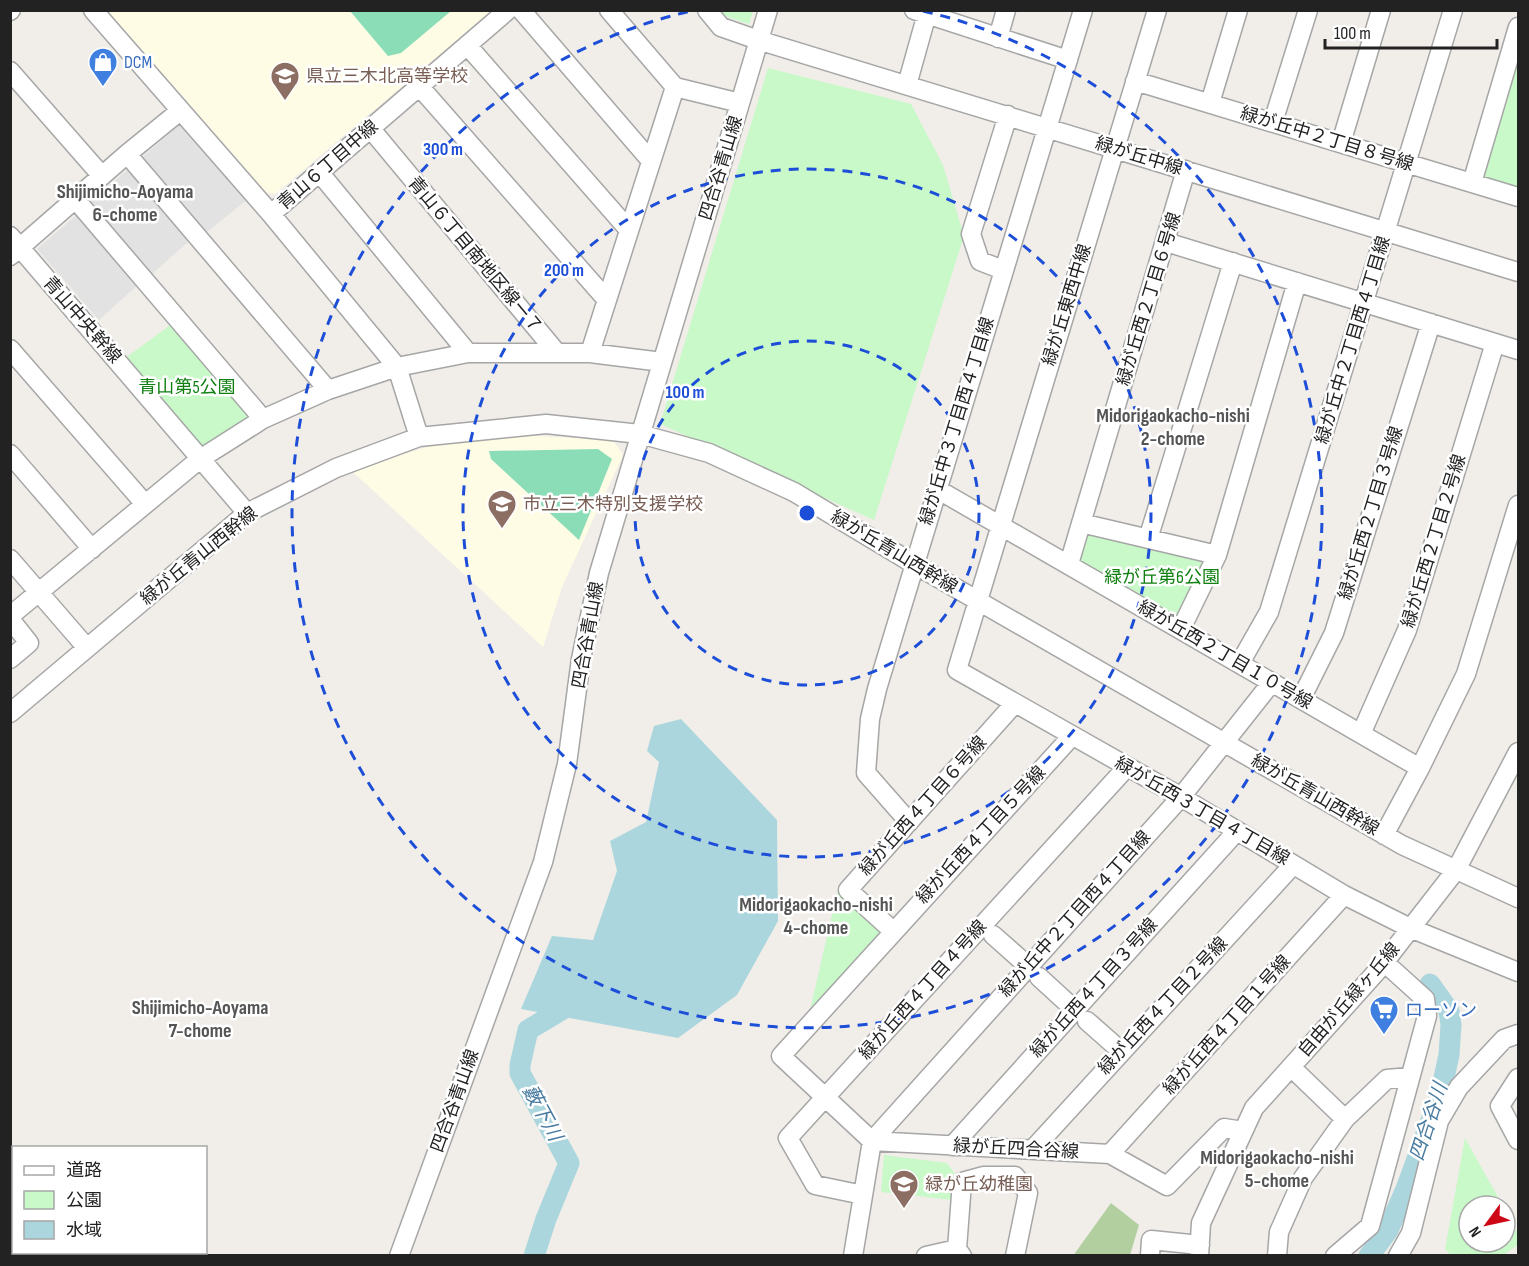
<svg xmlns="http://www.w3.org/2000/svg" width="1529" height="1266" font-family="'Sofia Sans Condensed','Noto Sans JP',sans-serif">
<style>
.education{fill:#fefce5}
.forest{fill:#b1cf9f}
.park{fill:#c9f8c9}
.pitch{fill:#8addb6}
.parking{fill:#e2e2e2}
.water{fill:#abd6dd}
.lines{fill:none;stroke-linecap:round;stroke-linejoin:round}
.river{stroke:#abd6dd;stroke-width:21}
.minor-casing{stroke:#a6a6a6;stroke-width:21}
.minor{stroke:#fff;stroke-width:18}
.ring{fill:none;stroke:#1d4ed8;stroke-width:3;stroke-dasharray:10 8}
.labels{text-anchor:middle;dominant-baseline:central;stroke-width:5;stroke-linejoin:round;paint-order:stroke}
.shop-label{font-size:18px;fill:#366cbe;stroke:#fff;text-anchor:start}
.education-label{font-size:18px;fill:#785e54;stroke:#fff;text-anchor:start}
.street-label{font-size:18px;fill:#222;stroke:#fff}
.park-label{font-size:18px;fill:#108010;stroke:#fff}
.neighbourhood-label{font-size:20px;font-weight:bold;fill:#555;stroke:#fff}
.water-label{font-size:20px;font-style:italic;fill:#4a7ba0;stroke:#fff}
.centre{fill:#1d4ed8;stroke:#fff;stroke-width:3}
.ring-label{font-size:18px;text-anchor:middle;font-weight:bold;fill:#1d4ed8;stroke:#fff;stroke-width:5;stroke-linejoin:round;paint-order:stroke}
</style>
<rect width="100%" height="100%" fill="#f1eee9"/>
<!-- education -->
<path class="education" d="M108,11h383l-216,183 -8,-1z
M518,435l95,5 10,15 -61,132 -19,60 -191,-176 81,-26z"/>
<!-- forest -->
<path class="forest" d="M1111,1203l28,22 -9,30h-55v-2z"/>
<!-- park -->
<path class="park" d="M718,11h35l-4,13 -27,-9z
M1507,64l11,3v130l-46,-14z
M768,68l143,36 32,61 21,71 -90,284 -214,-96z
M173,323l78,92 -50,36 -77,-92z
M1083,530l126,31 -32,60 -100,-57z
M838,889l45,42 -73,79z
M1465,1138l38,68h-34v36h36v-32l13,24v11l-15,10h-52l-6,-6z
M884,1155l63,8 8,11 -3,26 -71,-8z"/>
<!-- pitch -->
<path class="pitch" d="M350,11h101l-50,42 -13,3z
M598,449l14,10 -33,81 -88,-81 -2,-8z"/>
<!-- parking -->
<path class="parking" d="M183,122l66,76 -43,35 -65,-75z
M130,168l60,72 -38,34 -62,-73z
M79,213l62,69 -42,38 -62,-71z"/>
<!-- water -->
<path class="water" d="M681,719l96,101 1,101 -41,74 -59,43 -157,-29 31,-73 41,4 24,-69 -7,-30 36,-19 13,-60 -12,-11 7,-25z"/>
<g class="lines">
<!-- river -->
<path class="river" d="M534,1256l12,-37 23,-56 -49,-90v-8l8,-35 50,-30
M1369,1256l19,-26 18,-41 34,-93 9,-41 2,-30 -2,-14 -19,-27"/>
<!-- minor casing -->
<g class="minor-casing">
<path id="minor" d="M93,10l178,204 237,-204
M521,10l130,151
M609,10l66,77 65,16
M707,10l14,17 37,13 760,232
M914,10l154,50
M1157,10l-200,660 224,127 163,98 66,33 108,44
M10,11l1,-1
M998,38l8,-28
M467,45l162,185
M10,71l92,105
M1135,81l383,116
M907,85l21,-75
M419,86l188,214
M1210,103l28,-93
M1273,122l35,-112
M370,128l187,225
M1341,143l40,-133
M127,154l201,236
M319,172l149,181
M1472,183l46,-156
M76,200l187,219
M271,214l126,153 22,70
M10,236l237,277
M1166,242l352,108
M10,256l117,-102 53,-43
M1003,270l-23,-9 -9,-27 37,-119
M10,349l135,155
M590,353l85,-266
M10,454l82,95
M937,489l483,279
M1081,523l136,32
M1148,539l85,-277
M10,559l77,89
M1069,564l117,-394
M10,616l190,-157 63,-40 65,-29 69,-23 71,-14h122l72,9
M10,619l19,24 -19,16
M1181,629l36,-74 80,-273
M1240,663l29,-51 184,-602
M1301,699l33,-66 97,-310
M10,713l237,-200 89,-45 83,-31 127,-13 94,10 69,19 85,39 120,72 488,281 116,53
M1361,734l46,-104 88,-287
M909,822l-43,-49 4,-54 7,-30 206,-679
M1384,835l36,-67 46,-94 52,-169
M893,931l-45,-41 167,-187
M993,935l35,31
M1039,977l36,33
M1087,1021l34,30
M1291,1067l54,52
M1518,1078l-18,28 18,34
M872,1141l309,-344 91,-115
M872,1141l-91,-85 291,-320
M872,1141l238,13 57,32 57,-58 19,3
M952,1146l285,-315
M1033,1149l260,-284
M1110,1154l234,-259
M863,1195l-48,-10 -27,-47 339,-371
M399,1256l144,-394 24,-98 14,-105 18,-86 169,-563
M853,1256l19,-115
M926,1256l31,-7
M962,1256l-5,-7 5,-67 22,-6h31l13,17 -13,63
M1150,1256l1,-16 49,5
M1199,1256l2,-33 53,-115 125,-139 77,-99 62,-118
M1277,1256l2,-24 24,-54 42,-59 42,-40 23,-2
M1335,1256l35,-30 57,-210 -2,-17 -41,-37
M1398,1256l13,-23 28,-112 20,-34 45,-48 14,-5"/>
</g>
<!-- minor -->
<use href="#minor" class="minor"/>
</g>
<!-- distance rings -->
<g class="ring">
<circle cx="807" cy="513" r="172"/>
<circle cx="807" cy="513" r="344"/>
<path d="M923 11A515 515 0 1 1 691 11"/>
</g>
<!-- icons -->
<defs>
<g id="shop-pin" transform="scale(1.5)"><path d="M0 17L-7.5 6A9.5 9.5 0 1 1 7.5 6Z" fill="#3f7fe0" stroke="#fff"/><path d="M-5-2.5h2.3a2.7 3.5 0 0 1 5.4 0H5L5.5 6h-11ZM-1.5-2.5h3a1.5 2.3 0 0 0-3 0Z" fill="#fff"/></g>
<g id="school-pin" transform="scale(1.5)"><path d="M0 17L-7.5 6A9.5 9.5 0 1 1 7.5 6Z" fill="#8d6e63" stroke="#fff"/><path d="M0-5L7-2L0 1L-7-2ZM-4 1L0 2.5L4 1V4Q0 6-4 4Z" fill="#fff"/></g>
<g id="supermarket-pin" transform="scale(1.5)"><path d="M0 17L-7.5 6A9.5 9.5 0 1 1 7.5 6Z" fill="#3f7fe0" stroke="#fff"/><path d="M-6-5.5h2.5l.6 2H6L4.5 2H-2.5L-4.4-4H-6ZM-1.5 3.2a1.3 1.3 0 1 0 .1 0ZM3 3.2a1.3 1.3 0 1 0 .1 0Z" fill="#fff"/></g>
</defs>
<g fill-rule="evenodd">
<use href="#shop-pin" x="103" y="62"/>
<use href="#school-pin" x="285" y="76"/>
<use href="#school-pin" x="502" y="504"/>
<use href="#supermarket-pin" x="1384" y="1010"/>
<use href="#school-pin" x="904" y="1184"/>
</g>
<g class="labels">
<!-- shop labels -->
<g class="shop-label">
<text x="124" y="62">DCM</text>
<text x="1405" y="1010">ローソン</text>
</g>
<!-- education labels -->
<g class="education-label">
<text x="306" y="76">県立三木北高等学校</text>
<text x="523" y="504">市立三木特別支援学校</text>
<text x="925" y="1184">緑が丘幼稚園</text>
</g>
<!-- street labels -->
<g class="street-label">
<text transform="translate(1327 139) rotate(17)">緑が丘中２丁目８号線</text>
<text transform="translate(1139 156) rotate(17)">緑が丘中線</text>
<text transform="translate(328 165) rotate(-41)">青山６丁目中線</text>
<text transform="translate(721 168) rotate(-73)">四合谷青山線</text>
<text transform="translate(475 255) rotate(50)">青山６丁目南地区線ー７</text>
<text transform="translate(1149 299) rotate(-73)">緑が丘西２丁目６号線</text>
<text transform="translate(1067 305) rotate(-73)">緑が丘東西中線</text>
<text transform="translate(82 320) rotate(49)">青山中央幹線</text>
<text transform="translate(1353 340) rotate(-73)">緑が丘中２丁目西４丁目線</text>
<text transform="translate(957 421) rotate(-73)">緑が丘中３丁目西４丁目線</text>
<text transform="translate(1371 513) rotate(-73)">緑が丘西２丁目３号線</text>
<text transform="translate(1434 541) rotate(-73)">緑が丘西２丁目２号線</text>
<text transform="translate(894 552) rotate(31)">緑が丘青山西幹線</text>
<text transform="translate(199 556) rotate(-39)">緑が丘青山西幹線</text>
<text transform="translate(588 635) rotate(-80)">四合谷青山線</text>
<text transform="translate(1225 655) rotate(30)">緑が丘西２丁目１０号線</text>
<text transform="translate(1315 795) rotate(30)">緑が丘青山西幹線</text>
<text transform="translate(923 806) rotate(-48)">緑が丘西４丁目６号線</text>
<text transform="translate(1202 811) rotate(30)">緑が丘西３丁目４丁目線</text>
<text transform="translate(981 835) rotate(-47)">緑が丘西４丁目５号線</text>
<text transform="translate(1075 914) rotate(-48)">緑が丘中２丁目西４丁目線</text>
<text transform="translate(1094 988) rotate(-48)">緑が丘西４丁目３号線</text>
<text transform="translate(923 990) rotate(-48)">緑が丘西４丁目４号線</text>
<text transform="translate(1349 1000) rotate(-49)">自由が丘緑ヶ丘線</text>
<text transform="translate(1163 1006) rotate(-47)">緑が丘西４丁目２号線</text>
<text transform="translate(1227 1025) rotate(-48)">緑が丘西４丁目１号線</text>
<text transform="translate(455 1101) rotate(-70)">四合谷青山線</text>
<text transform="translate(1016 1149) rotate(3)">緑が丘四合谷線</text>
</g>
<!-- park labels -->
<g class="park-label">
<text x="187" y="387">青山第5公園</text>
<text x="1162" y="577">緑が丘第6公園</text>
</g>
<!-- neighbourhood labels -->
<g class="neighbourhood-label">
<text x="125" y="192">Shijimicho-Aoyama<tspan x="125" dy="23">6-chome</tspan></text>
<text x="1173" y="416">Midorigaokacho-nishi<tspan x="1173" dy="23">2-chome</tspan></text>
<text x="816" y="905">Midorigaokacho-nishi<tspan x="816" dy="23">4-chome</tspan></text>
<text x="200" y="1008">Shijimicho-Aoyama<tspan x="200" dy="23">7-chome</tspan></text>
<text x="1277" y="1158">Midorigaokacho-nishi<tspan x="1277" dy="23">5-chome</tspan></text>
</g>
<!-- water labels -->
<g class="water-label">
<text transform="translate(542 1113) rotate(62)">藪下川</text>
<text transform="translate(1429 1122) rotate(-72)">四合谷川</text>
</g>
</g>
<circle cx="807" cy="513" r="9" class="centre"/>
<g class="ring-label">
<text x="443" y="155">300 m</text>
<text x="564" y="276">200 m</text>
<text x="685" y="398">100 m</text>
</g>
<!-- border -->
<rect width="1529" height="1266" fill="none" stroke="#222222" stroke-width="24"/>
<!-- legend -->
<rect x="12" y="1146" width="195" height="108" fill="#ffffff" stroke="#a7a7a7" stroke-width="1.5"/>
<rect x="24" y="1166" width="30" height="9" fill="#ffffff" stroke="#a7a7a7" stroke-width="1.5"/>
<text x="66" y="1176" font-size="18" fill="#222222">道路</text>
<rect x="24" y="1191" width="30" height="18" fill="#c9f8c9" stroke="#a7a7a7" stroke-width="1.5"/>
<text x="66" y="1206" font-size="18" fill="#222222">公園</text>
<rect x="24" y="1221" width="30" height="18" fill="#abd6dd" stroke="#a7a7a7" stroke-width="1.5"/>
<text x="66" y="1236" font-size="18" fill="#222222">水域</text>
<!-- north arrow -->
<g transform="translate(1487 1224) rotate(237)"><circle r="28" fill="#ffffff" stroke="#a7a7a7" stroke-width="1.5"/>
<path d="M0-4.5L10 22L0 15L-10 22Z" fill="#cd0716"/>
<text y="-9" font-size="16" font-weight="bold" text-anchor="middle" fill="#222222">N</text>
</g>
<!-- scale -->
<path d="M1325 39v9h172v-9" fill="none" stroke="#222222" stroke-width="3"/>
<text x="1334" y="39" font-size="18" fill="#222222" stroke="#ffffff" stroke-width="4.5" paint-order="stroke">100 m</text>
</svg>
